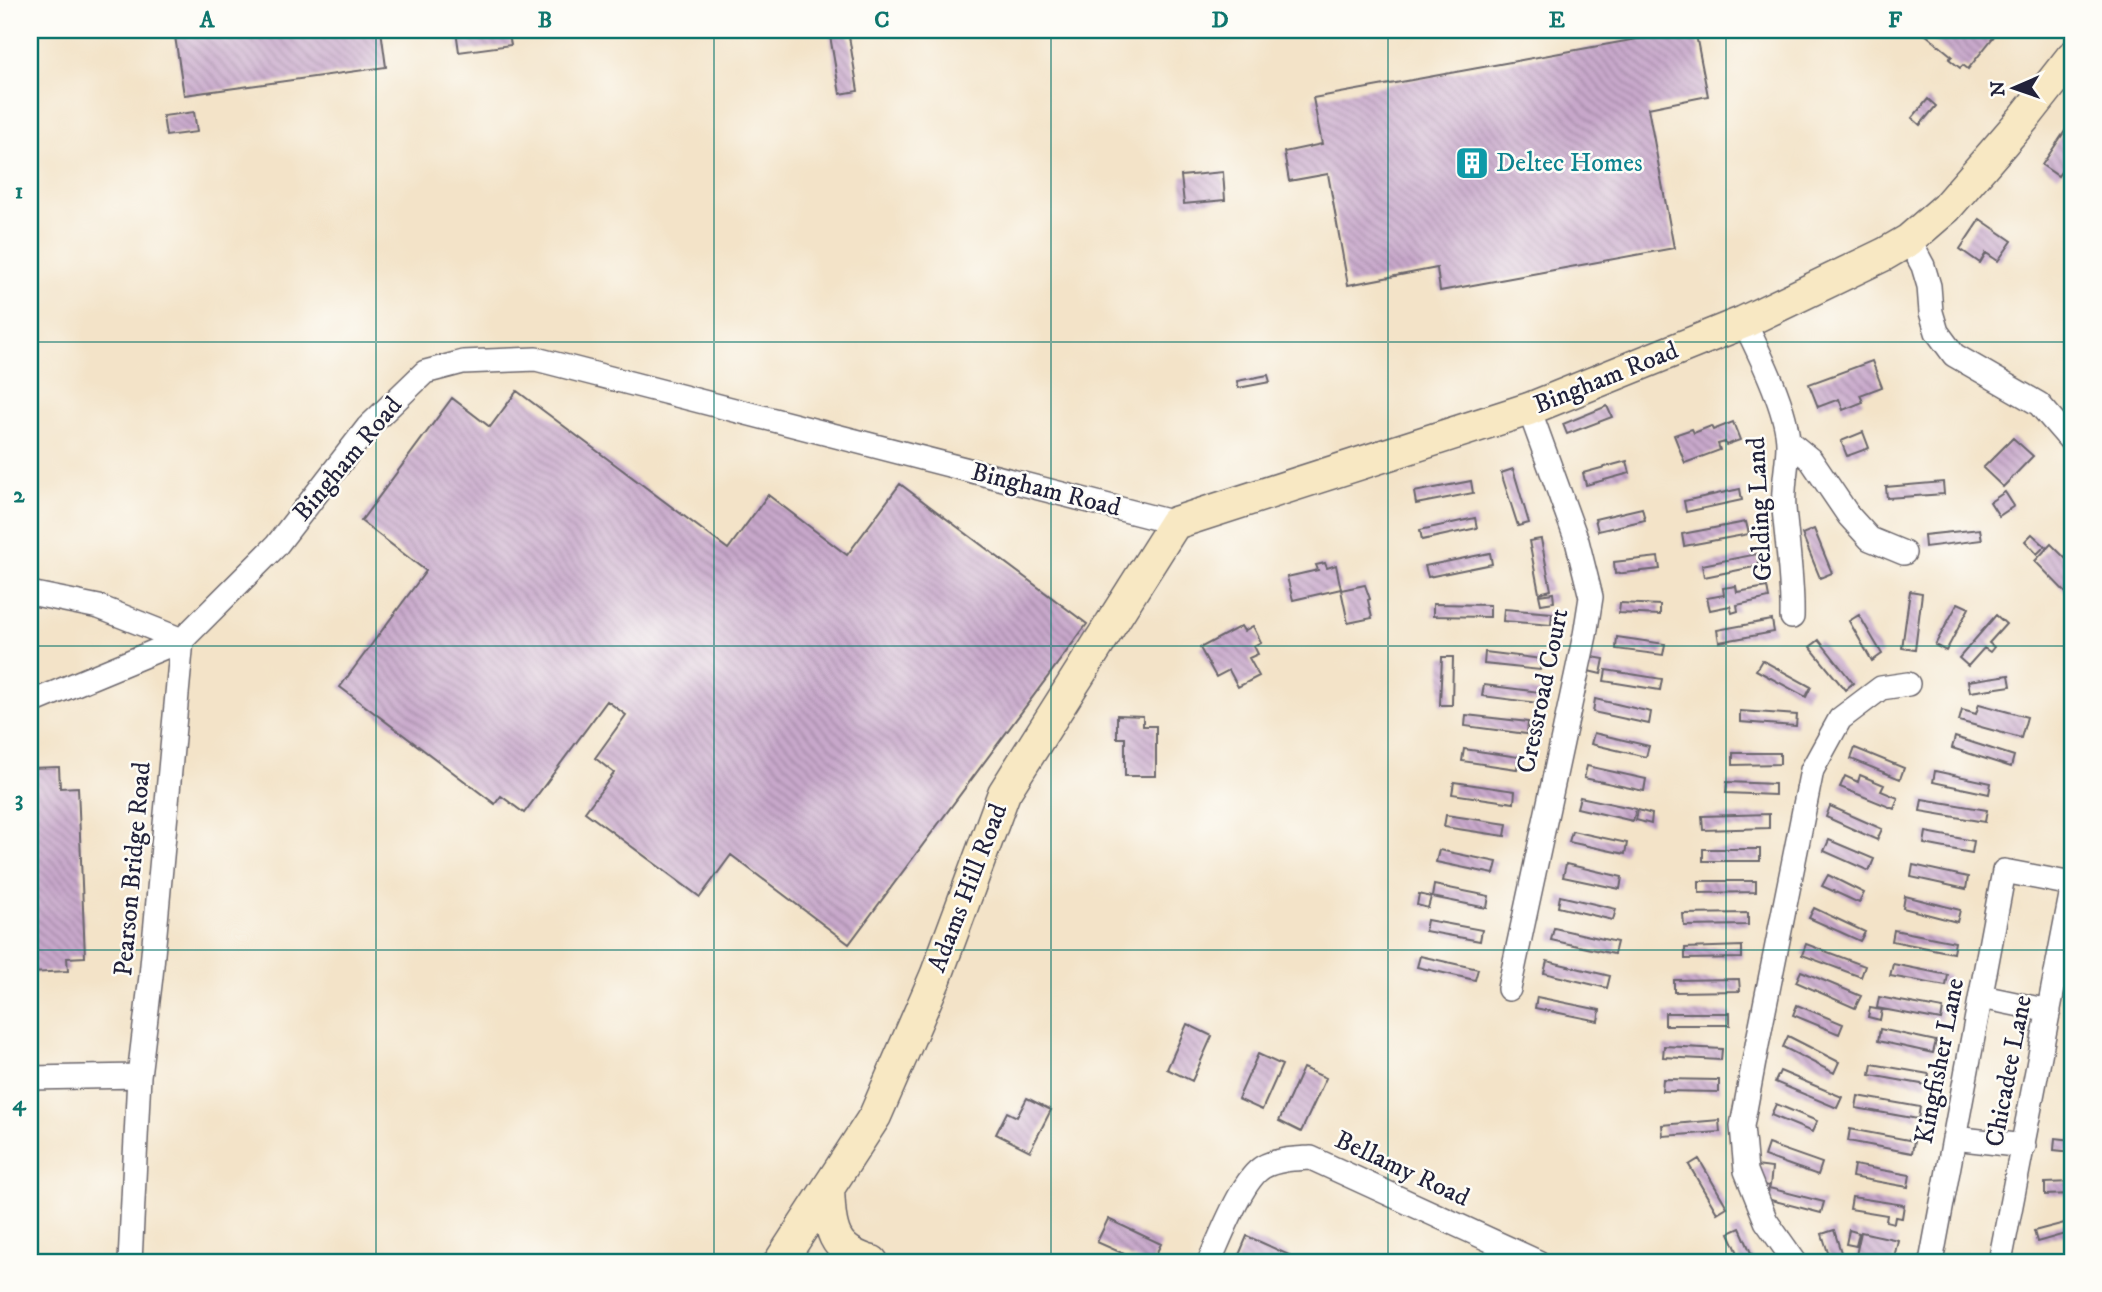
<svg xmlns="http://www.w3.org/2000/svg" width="2102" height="1292" font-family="'IM FELL DW Pica',serif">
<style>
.building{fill:url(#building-back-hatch)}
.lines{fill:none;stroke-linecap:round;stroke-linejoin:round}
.street-casing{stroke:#6b666c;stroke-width:26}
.secondary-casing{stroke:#6b666c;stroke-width:35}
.street{stroke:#fff;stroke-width:23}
.secondary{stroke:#f8e8c3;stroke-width:32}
.grid{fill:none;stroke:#0f766e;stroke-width:2;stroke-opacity:0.55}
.labels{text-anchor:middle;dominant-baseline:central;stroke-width:5;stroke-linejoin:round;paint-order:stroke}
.culture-label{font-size:26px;fill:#0d838f;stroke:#fdfcf7;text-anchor:start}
.street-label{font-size:26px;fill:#22223b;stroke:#fdfcf7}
.neatline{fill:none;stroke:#0f766e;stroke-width:2.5}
.grid-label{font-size:23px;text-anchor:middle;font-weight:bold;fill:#0f766e}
</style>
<defs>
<pattern id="building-back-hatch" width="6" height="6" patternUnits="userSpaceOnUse" patternTransform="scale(1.75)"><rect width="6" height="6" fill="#c8a8cb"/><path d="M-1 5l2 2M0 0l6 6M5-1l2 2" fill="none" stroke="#a288a6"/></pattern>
</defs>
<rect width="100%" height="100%" fill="#fdfcf7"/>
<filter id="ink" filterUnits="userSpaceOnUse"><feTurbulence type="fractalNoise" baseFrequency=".0143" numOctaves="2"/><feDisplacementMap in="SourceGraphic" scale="14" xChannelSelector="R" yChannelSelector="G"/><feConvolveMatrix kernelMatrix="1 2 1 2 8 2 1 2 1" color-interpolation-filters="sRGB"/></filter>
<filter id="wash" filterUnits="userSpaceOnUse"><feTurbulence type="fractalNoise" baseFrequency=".00686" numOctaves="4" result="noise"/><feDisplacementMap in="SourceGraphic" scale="28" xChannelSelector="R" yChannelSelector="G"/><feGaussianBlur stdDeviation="1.57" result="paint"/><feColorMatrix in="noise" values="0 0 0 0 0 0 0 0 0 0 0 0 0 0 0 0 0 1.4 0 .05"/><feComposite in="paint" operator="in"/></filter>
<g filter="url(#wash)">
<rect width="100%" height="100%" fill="#f3e3c8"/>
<g id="blocks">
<!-- building -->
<path class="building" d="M174,30h207l5,37 -202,28z
M456,30h52l3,15 -52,7z
M829,30h19l10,61 -18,3z
M1686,30h9l13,66 -60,12 26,140 -234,43 -3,-23 -89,17 -20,-111 -39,7 -5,-29 38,-8 -9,-46z
M1920,30h79l-31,39 -5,-4 -3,3 -11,-9 3,-3z
M1928,99l8,7 -16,19 -8,-7z
M194,112l3,20 -31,4 -3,-20z
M2067,128l5,3v25l-14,20 -16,-11z
M1223,172l2,28 -41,4 -3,-28z
M1980,219l32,22 -14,20 -12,-8 -6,10 -20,-14z
M1872,361l10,26 -22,8 3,7 -20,8 -4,-11 -21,8 -9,-23z
M1268,375l2,7 -32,6 -1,-7z
M517,391l211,158 40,-54 79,60 53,-71 187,140 -238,320 -118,-89 -31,42 -115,-85 29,-39 -19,-15 31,-43 -19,-14 -83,112 -23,-17 -6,8 -155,-117 86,-116 -65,-50 91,-123 38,29z
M1607,406l5,11 -45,17 -4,-10z
M1733,422l7,18 -14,5 -1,-3 -7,2 2,6 -35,13 -11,-28 18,-6 2,4 17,-7 2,4z
M1863,432l6,16 -22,8 -6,-15z
M2013,438l20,18 -30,31 -20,-19z
M1627,461l3,12 -44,12 -3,-12z
M1513,469l16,54 -11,3 -17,-53z
M1471,481l2,12 -57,11 -2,-12z
M1943,482l1,12 -57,4 -1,-11z
M1740,489l2,11 -56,12 -2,-11z
M2005,492l9,14 -15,10 -9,-14z
M1642,508l3,12 -47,11 -3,-12z
M1475,518l2,10 -55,12 -2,-10z
M1746,522l3,12 -65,12 -2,-12z
M1814,529l18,44 -12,5 -18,-44z
M1980,529l2,11 -57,7 -1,-12z
M2032,534l13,12 -8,8 -12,-13z
M1541,539l10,51 -12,3 -10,-52z
M2051,544l21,21v34l-37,-38z
M1490,553l2,11 -64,13 -3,-11z
M1757,554l2,12 -55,11 -2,-12z
M1658,557l2,12 -45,5 -1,-12z
M1325,563l2,5 9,-3 5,24 -48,11 -6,-23 31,-7 -2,-5z
M1365,585l5,14 -2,1 4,18 -24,5 -7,-33z
M1736,586l1,6 30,-5 2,11 -32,7 1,6 -6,2 -2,-7 -20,4 -3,-12 17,-3 -1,-7z
M1910,591l12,2 -7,57 -13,-2z
M1553,593l1,9 -13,2 -2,-9z
M1620,603l40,2v10l-41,-2z
M1958,603l11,5 -23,43 -11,-6z
M1433,604l57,1v12l-57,-1z
M1504,609l48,4 -1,12 -48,-4z
M1859,615l23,39 -10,7 -23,-40z
M1996,615l10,9 -17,19 5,4 -4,5 -6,-4 -16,18 -9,-8z
M1772,620l2,12 -55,10 -2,-12z
M1241,626l3,5 9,-5 8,16 -7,4 4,8 -9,4 10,18 -21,11 -9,-17 -13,7 -16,-29z
M1617,637l48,7 -2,11 -47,-6z
M1819,640l34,43 -8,7 -35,-43z
M1485,652l57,7 -2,11 -56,-6z
M1587,656l17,3 -3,15 -17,-4z
M1442,657h11l-1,48h-12z
M1762,660l49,27 -5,10 -50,-27z
M1606,670l56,9 -2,11 -56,-9z
M2009,675l2,11 -41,6 -2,-11z
M1484,685l56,7 -2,11 -56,-7z
M1595,699l56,13 -2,12 -56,-12z
M1979,704l48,13 -6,21 -62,-17 3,-11 14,4z
M1740,711l57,4 -1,11 -56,-4z
M1117,715l26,1v10h13v50h-31v-38h-8z
M1466,715l62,7 -1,12 -62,-8z
M1594,733l55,13 -3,11 -55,-13z
M1955,737l59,19 -3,11 -59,-19z
M1855,748l49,20 -4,11 -49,-20z
M1464,749l55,8 -2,12 -55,-8z
M1733,753h47v11l-47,1z
M1587,766l59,13 -2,12 -60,-13z
M59,767l1,21 18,-1 7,170 -18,1 1,13 -38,2v-205z
M1935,771l56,12 -2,11 -56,-12z
M1860,775l24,10 -3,6 17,7 -4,11 -54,-22 5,-11 13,6z
M1454,782l61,9 -1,12 -62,-9z
M1727,782l48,2v11l-49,-2z
M1580,797l56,12 -3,12 -56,-13z
M1922,799l65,11 -2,12 -65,-11z
M1830,806l52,23 -5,11 -51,-23z
M1638,810l14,4 -1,10 -15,-4z
M1769,814v14l-66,2 -1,-14z
M1446,815l61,9 -2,12 -61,-9z
M1572,831l55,12 -2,11 -56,-12z
M1926,832l48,9 -2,12 -48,-9z
M1829,840l45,19 -5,12 -45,-20z
M1703,849h57v12h-57z
M1439,850l58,12 -3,12 -58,-12z
M1566,864l56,13 -2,12 -57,-12z
M1913,865l55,12 -2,12 -55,-12z
M1828,875l36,18 -5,10 -37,-17z
M1699,881h57v11l-57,1z
M1434,885l55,11 -2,12 -55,-11z
M1419,894l12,3 -3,11 -11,-3z
M1560,896l56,13 -3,11 -55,-13z
M1905,896l55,14 -3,12 -54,-14z
M1814,908l51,24 -5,9 -51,-23z
M1748,913v12l-64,1 -1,-12z
M1427,920l55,10 -2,11 -55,-10z
M1554,928l63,14 -3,12 -63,-14z
M1894,930l61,12 -2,11 -61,-12z
M1806,944l59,22 -4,11 -59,-22z
M1742,946v12l-57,1v-11z
M1420,956l58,13 -3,11 -58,-13z
M1547,961l63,15 -3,12 -63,-15z
M1893,964l55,11 -2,11 -56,-10z
M1801,971l60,25 -6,12 -59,-26z
M1739,979l1,12 -66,1v-12z
M1537,997l63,13 -2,11 -63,-13z
M1879,997l64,12 -2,11 -64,-12z
M1797,1005l46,19 -4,10 -46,-19z
M1870,1008l12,2 -2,10 -12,-3z
M1665,1013h65v12h-65z
M1187,1024l25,12 -20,45 -25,-12z
M1880,1029l56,12 -3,12 -55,-12z
M1788,1036l51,26 -5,11 -51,-26z
M1664,1046l58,3 -1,11 -58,-3z
M1258,1054l24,11 -20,45 -24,-11z
M1872,1064l57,10 -2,11 -57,-10z
M1303,1068l23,10 -25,54 -22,-11z
M1780,1071l62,26 -5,11 -62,-26z
M1663,1079l56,1v12l-57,-1z
M1858,1096l62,11 -2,12 -62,-11z
M1027,1098l24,12 -21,41 -34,-17 11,-22 10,5z
M1776,1104l41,17 -5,11 -41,-17z
M1719,1120l1,12 -57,4 -1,-11z
M1850,1129l64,12 -2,12 -64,-12z
M2055,1138l17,2v12l-18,-2z
M1768,1144l54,19 -4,12 -54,-19z
M1699,1159l28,48 -10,6 -28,-48z
M1854,1165l56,10 -2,12 -56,-10z
M1756,1166l16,2 -2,18 -16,-2z
M2072,1182v12l-27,1v-12z
M1769,1188l55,14 -3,11 -54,-14z
M1852,1197l52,8 -2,13 -7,-1 -1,6 -8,-2 1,-6 -37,-6z
M1108,1219l53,25 -9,18h-10l-45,-20z
M2072,1221v11l-35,10 -3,-11z
M1740,1228l15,34h-13l-13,-29z
M1834,1230l10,32h-13l-9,-28z
M1849,1230l10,3 -3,13 -10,-2z
M1861,1232l37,8 -5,22h-26l1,-4 -12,-3z
M1247,1236l42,19 -3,7h-50z"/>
</g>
</g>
<g filter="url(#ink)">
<use href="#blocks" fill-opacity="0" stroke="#6b666c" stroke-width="2"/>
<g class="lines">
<!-- street casing -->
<g class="street-casing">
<path id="street" d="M1909,240l14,26 6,20 2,26 6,20 17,23 85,49 33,38
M1744,322c15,30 44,89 44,122 0,22 -6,42 -4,64 3,37 9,72 8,109
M1789,442l22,18 38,56 21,23 34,14
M30,593l69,14 83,33
M30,703l152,-63 94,-94 92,-119 57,-55 38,-10 73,-3 639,164
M1509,989l76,-354 6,-38 -14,-56 -48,-132
M1982,997l67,14
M30,1078l109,-2
M1954,1138l70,8
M130,1262l9,-186 12,-100 31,-336
M1209,1262c11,-23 33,-83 54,-95 14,-8 32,-8 48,-9l227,104
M1795,1262l-29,-41 -20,-50 -4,-45 16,-86 54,-270 28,-51 41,-31 27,-4
M1931,1262l73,-391 68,13
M2000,1262l72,-372"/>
</g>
<!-- secondary casing -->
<g class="secondary-casing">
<path id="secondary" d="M828,1189c2,38 2,62 44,73
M780,1262l95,-146 61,-140 68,-183 171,-270 354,-114 215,-87 141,-68 24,-14 37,-32 78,-90 48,-61"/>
</g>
<!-- street -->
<use href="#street" class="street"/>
<!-- secondary -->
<use href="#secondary" class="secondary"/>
</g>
</g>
<!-- grid -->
<path class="grid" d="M376,30v1232M714,30v1232M1051,30v1232M1388,30v1232M1726,30v1232M30,342h2042M30,646h2042M30,950h2042"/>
<!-- icons -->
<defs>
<g id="building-square" transform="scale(1.75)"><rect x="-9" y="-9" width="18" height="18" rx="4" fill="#0f9aa8" stroke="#fdfcf7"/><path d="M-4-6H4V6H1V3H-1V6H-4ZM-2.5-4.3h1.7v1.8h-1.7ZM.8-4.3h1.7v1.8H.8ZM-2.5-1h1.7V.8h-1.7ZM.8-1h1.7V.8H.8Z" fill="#fff"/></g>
</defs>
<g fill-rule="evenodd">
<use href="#building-square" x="1472" y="163"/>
</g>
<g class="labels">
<!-- culture labels -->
<g class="culture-label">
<text x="1496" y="163">Deltec Homes</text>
</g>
<!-- street labels -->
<g class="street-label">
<text transform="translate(1606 378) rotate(-22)">Bingham Road</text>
<text transform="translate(348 459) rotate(-50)">Bingham Road</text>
<text transform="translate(1046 490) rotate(14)">Bingham Road</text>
<text transform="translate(1760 509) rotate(-93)">Gelding Land</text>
<text transform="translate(1543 691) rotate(-78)">Cressroad Court</text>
<text transform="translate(133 869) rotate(-85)">Pearson Bridge Road</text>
<text transform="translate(968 888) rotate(-69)">Adams Hill Road</text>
<text transform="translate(1940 1061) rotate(-79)">Kingfisher Lane</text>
<text transform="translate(2009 1071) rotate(-79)">Chicadee Lane</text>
<text transform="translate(1402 1169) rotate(25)">Bellamy Road</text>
</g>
</g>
<!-- margin -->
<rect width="2102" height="1292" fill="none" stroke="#fdfcf7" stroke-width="77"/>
<!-- north arrow -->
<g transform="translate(2014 88) rotate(268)" stroke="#fdfcf7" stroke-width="5" paint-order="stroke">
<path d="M0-5L12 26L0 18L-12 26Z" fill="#22223b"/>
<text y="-10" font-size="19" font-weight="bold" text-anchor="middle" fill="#22223b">N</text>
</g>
<rect x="38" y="38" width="2026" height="1216" class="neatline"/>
<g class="grid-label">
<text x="207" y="27">A</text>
<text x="545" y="27">B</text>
<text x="882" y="27">C</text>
<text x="1220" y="27">D</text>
<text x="1557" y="27">E</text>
<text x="1895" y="27">F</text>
<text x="19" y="198">1</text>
<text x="19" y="502">2</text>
<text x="19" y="806">3</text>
<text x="19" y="1110">4</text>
</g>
</svg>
